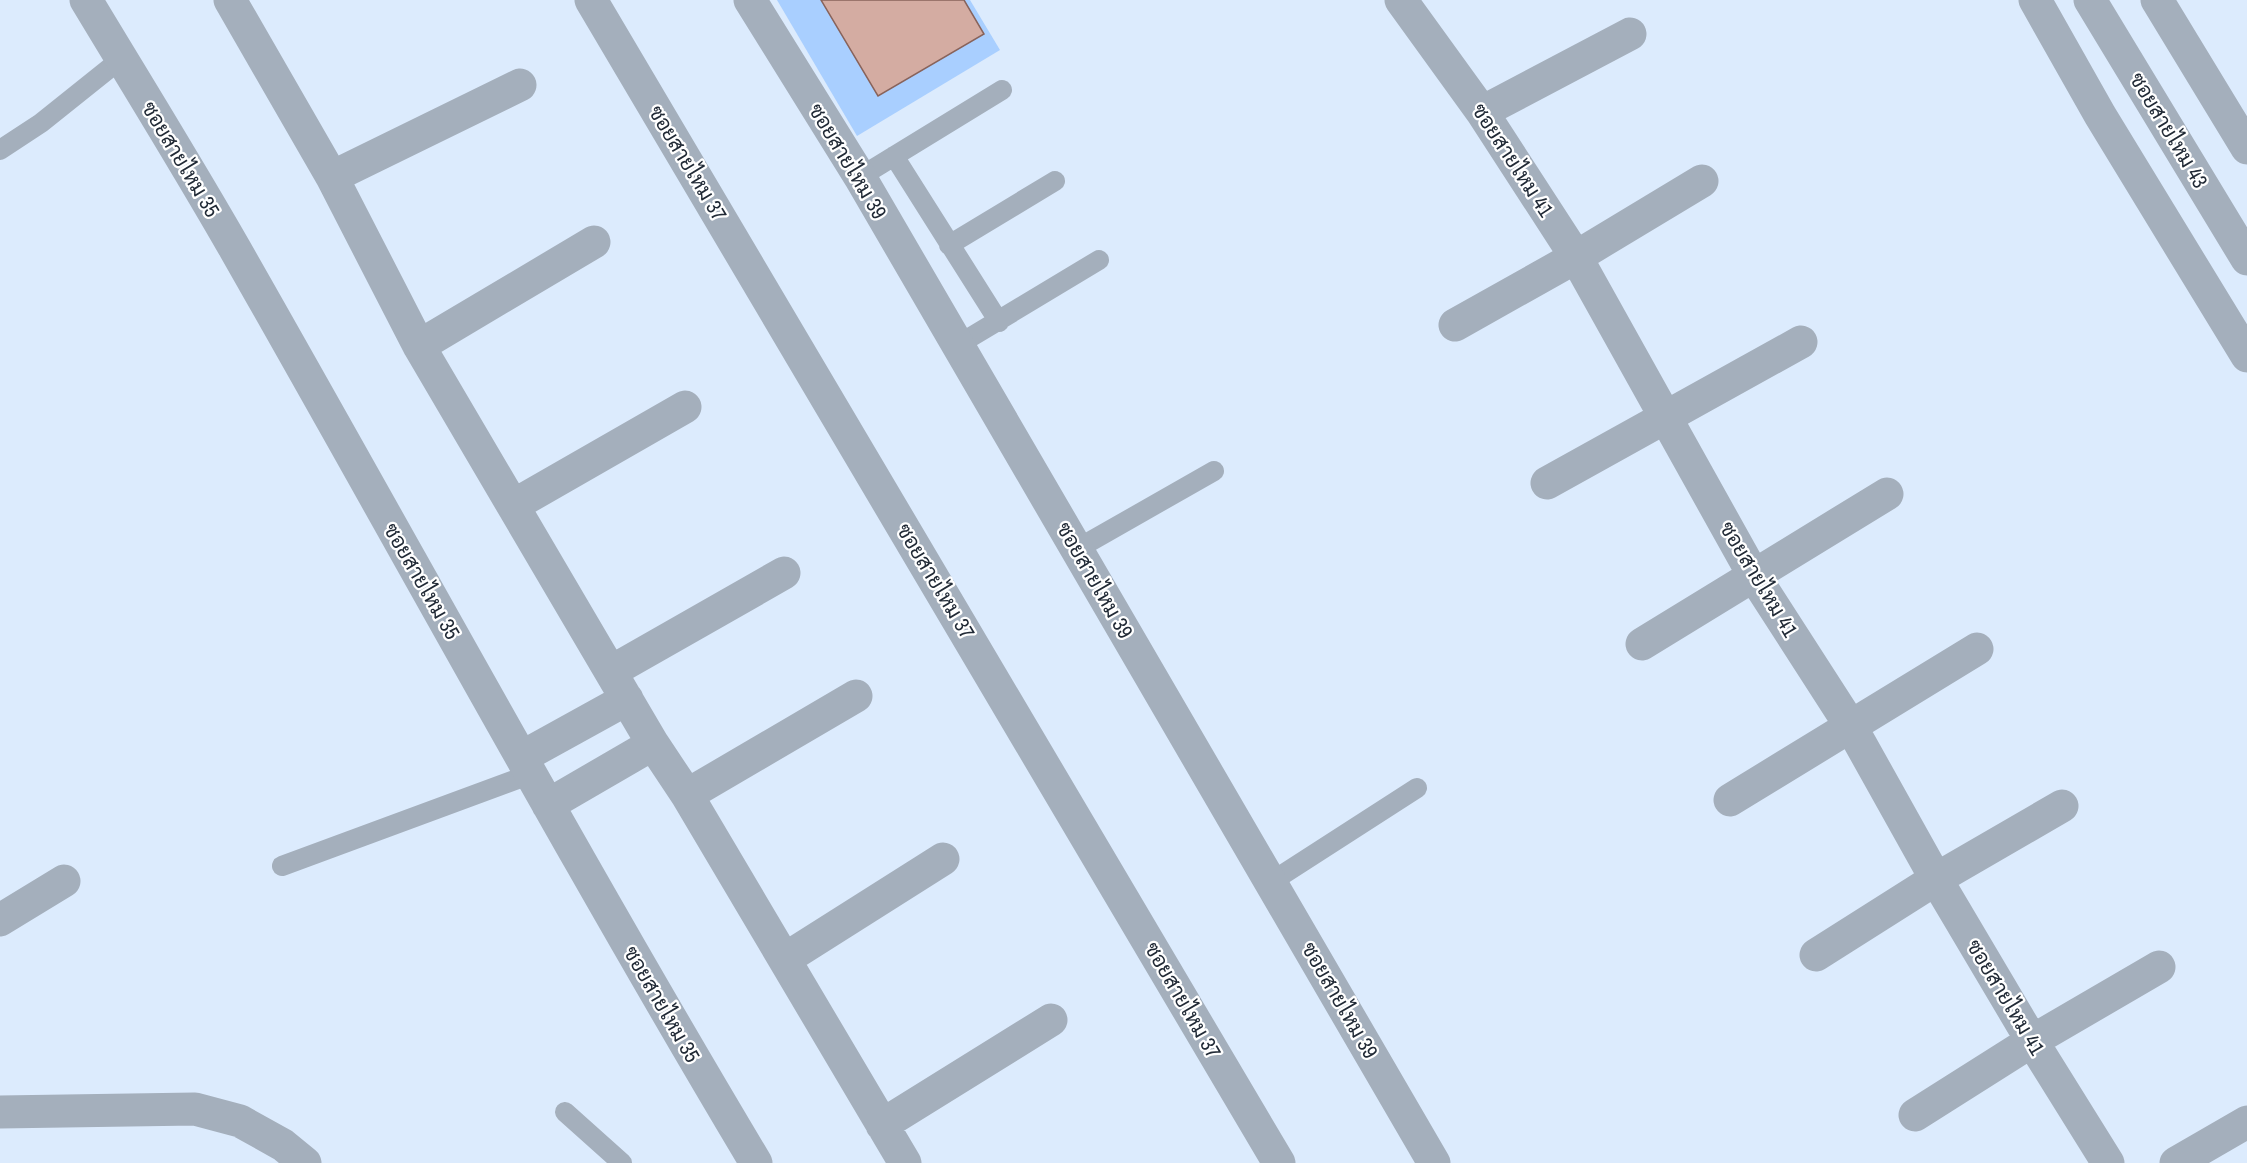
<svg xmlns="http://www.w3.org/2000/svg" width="2247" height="1163" font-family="'Archivo Narrow',Sarabun,sans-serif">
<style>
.green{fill:#a9cfff}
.building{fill:#d4aca2;stroke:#88635b;stroke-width:1.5}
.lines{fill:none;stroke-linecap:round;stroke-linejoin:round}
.lane{stroke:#a4afbc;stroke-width:20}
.street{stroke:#a4afbc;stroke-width:33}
.labels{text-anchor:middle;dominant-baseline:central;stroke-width:4.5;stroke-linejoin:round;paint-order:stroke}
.street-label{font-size:21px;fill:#212a36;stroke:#fff}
</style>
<rect width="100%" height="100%" fill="#dcebfd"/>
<!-- green -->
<path class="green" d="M777,0h193l30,50 -143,86z"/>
<!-- building -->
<path class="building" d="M821,0h143l20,34 -106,62z"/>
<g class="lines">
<!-- lane -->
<path class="lane" d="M0,150l41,-27 80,-64
M894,156l105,166
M860,177l142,-87
M949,245l106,-64
M956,346l143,-86
M1077,549l137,-78
M282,866l249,-92
M1271,882l146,-94
M565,1112l57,51"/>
<!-- street -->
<path class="street" d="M86,0c50,83 101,165 149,249 174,305 341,613 521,914
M230,0l102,177 87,169 234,398 34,51 218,368
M591,0l688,1163
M750,0l110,177 574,986
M1401,0l81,112 94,145 178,319 96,149 86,154 96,162 76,122
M2035,0l65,115 147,241
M2090,0l157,259
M2157,0l90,148
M1482,112l148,-78
M332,177l188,-92
M1455,325l121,-68 126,-76
M419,346l175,-104
M1547,483l254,-141
M514,505l171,-98
M1642,644l245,-150
M612,671l172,-98
M522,757l105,-58
M687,795l169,-99
M1730,800l247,-151
M548,805l105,-61
M0,920l64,-39
M1816,955l120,-76 126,-73
M785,959l158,-100
M0,1112l195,-3 45,12 43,24 22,18
M1915,1115l117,-74 127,-74
M882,1125l169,-105
M2176,1163l71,-41"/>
</g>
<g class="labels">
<!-- street labels -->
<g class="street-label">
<text transform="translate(2169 130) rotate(59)">ซอยสายไหม 43</text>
<text transform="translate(181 159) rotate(59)">ซอยสายไหม 35</text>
<text transform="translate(1513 160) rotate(57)">ซอยสายไหม 41</text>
<text transform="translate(848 161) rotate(59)">ซอยสายไหม 39</text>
<text transform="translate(688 163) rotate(59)">ซอยสายไหม 37</text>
<text transform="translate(1759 579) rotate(59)">ซอยสายไหม 41</text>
<text transform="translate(1095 580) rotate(60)">ซอยสายไหม 39</text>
<text transform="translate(422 581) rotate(60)">ซอยสายไหม 35</text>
<text transform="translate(936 581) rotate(59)">ซอยสายไหม 37</text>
<text transform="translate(2006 997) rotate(59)">ซอยสายไหม 41</text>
<text transform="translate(1183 1000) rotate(60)">ซอยสายไหม 37</text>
<text transform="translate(1340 1000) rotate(60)">ซอยสายไหม 39</text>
<text transform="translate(662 1004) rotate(60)">ซอยสายไหม 35</text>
</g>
</g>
</svg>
